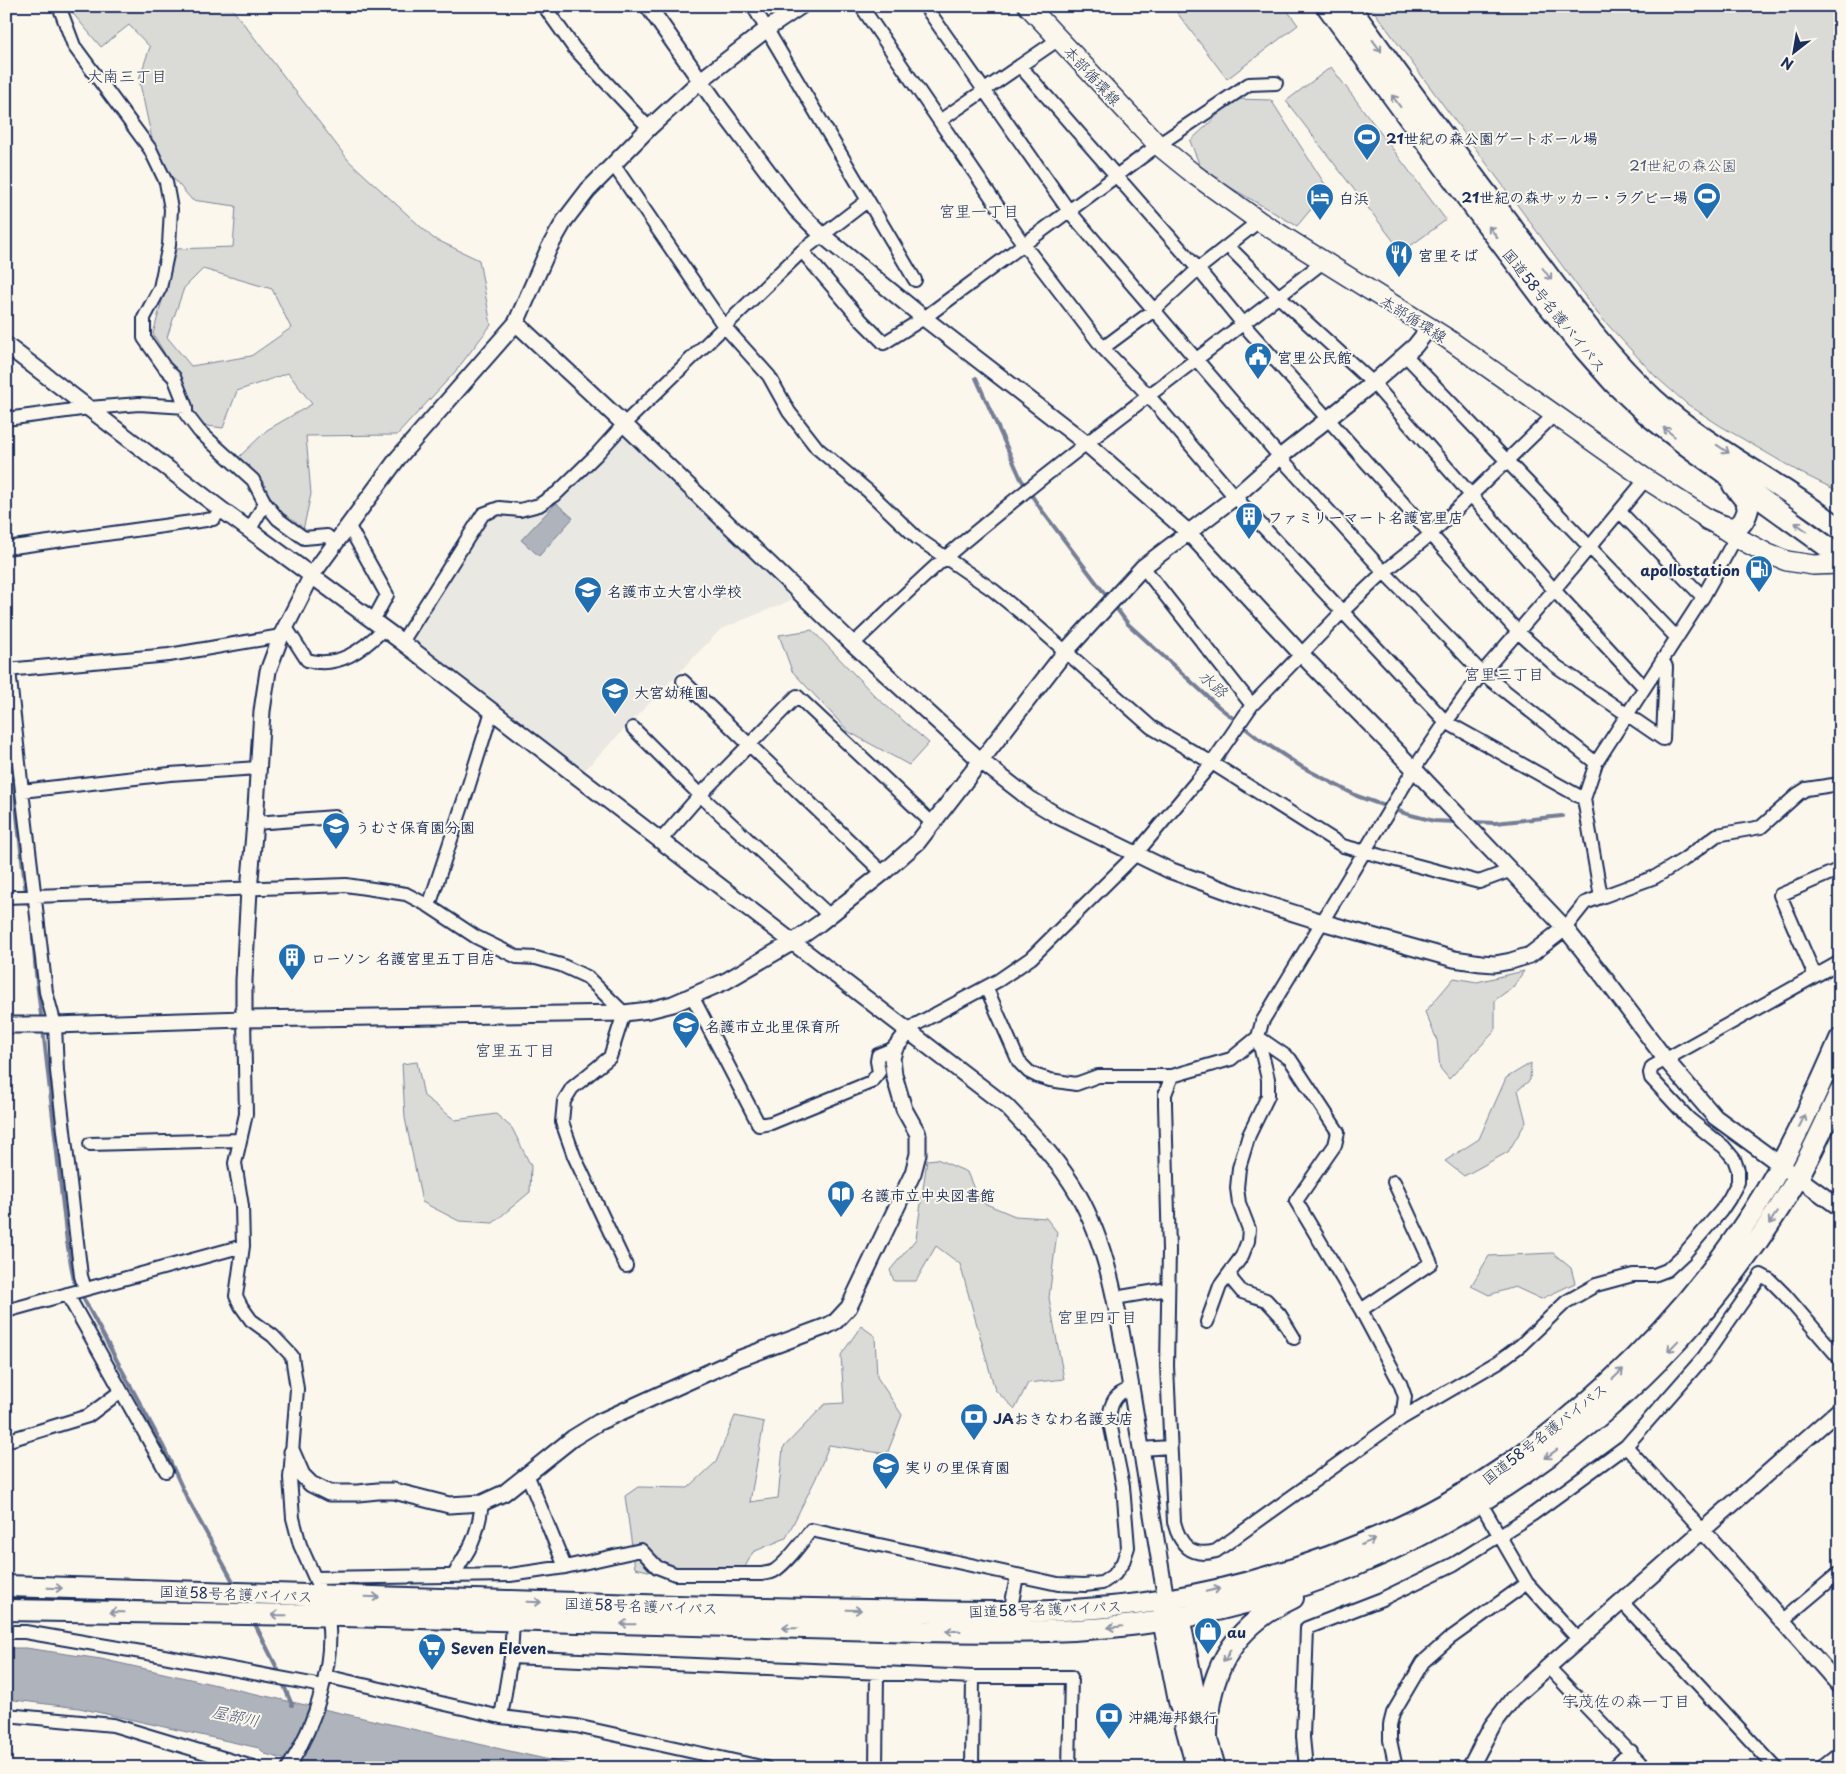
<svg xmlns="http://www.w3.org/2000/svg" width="1846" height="1774" font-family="'Playpen Sans','Klee One',sans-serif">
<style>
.built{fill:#eae8e2}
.green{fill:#dadad7;stroke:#7a849a;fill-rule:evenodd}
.water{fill:#afb3bb;stroke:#747e96}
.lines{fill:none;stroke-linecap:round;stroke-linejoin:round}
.stream{stroke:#747e96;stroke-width:4}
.minor-casing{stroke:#1b2f5e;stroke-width:16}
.tertiary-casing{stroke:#1b2f5e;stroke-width:19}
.primary-casing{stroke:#1b2f5e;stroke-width:22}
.trunk-casing{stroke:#1b2f5e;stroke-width:24}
.minor{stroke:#fbf7ec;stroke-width:12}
.tertiary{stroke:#fbf7ec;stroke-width:15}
.primary{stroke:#fbf7ec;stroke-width:19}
.trunk{stroke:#fbf7ec;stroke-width:20}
.oneway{stroke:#8b93a5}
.labels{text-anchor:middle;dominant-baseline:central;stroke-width:4;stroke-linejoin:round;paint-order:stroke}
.street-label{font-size:15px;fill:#1b2f5e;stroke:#fbf7ec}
.poi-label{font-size:15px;font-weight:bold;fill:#1b2f5e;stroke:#fbf7ec;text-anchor:start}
.park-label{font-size:15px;fill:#415176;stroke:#fbf7ec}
.neighbourhood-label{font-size:16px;fill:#1b2f5e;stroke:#fbf7ec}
.water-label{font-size:16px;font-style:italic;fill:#47577a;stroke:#fbf7ec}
</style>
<rect width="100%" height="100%" fill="#fbf7ec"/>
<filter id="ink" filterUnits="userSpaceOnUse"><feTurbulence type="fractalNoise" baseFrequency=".02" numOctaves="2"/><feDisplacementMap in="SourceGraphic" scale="10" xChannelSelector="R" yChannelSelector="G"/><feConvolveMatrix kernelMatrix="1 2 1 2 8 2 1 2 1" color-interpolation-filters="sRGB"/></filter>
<g filter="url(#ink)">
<!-- built -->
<path class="built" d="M624,424l168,176 -71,29 -142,147 -177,-134 81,-128 56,-9z"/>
<!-- green -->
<path class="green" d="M70,6h160l119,155 84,77 46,22 12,65 -36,47 -58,63 -91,1 5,58 -9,41 -16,-10 -47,-68 28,-27 45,-26 -24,-31 -51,18 -14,37 -23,-3 -19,-44 -28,-47 23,-85 57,-2 3,-41 -44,-6 -36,-42 -17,-79 11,-32 -21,-22 -28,22 -31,-37zM203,269l69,20 19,39 -40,28 -60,10 -24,-29 17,-49z
M1172,6h112l14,19 -71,54z
M1370,6h470v486l-39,-19 -82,-48 -32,-21 -32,-28 -57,-62z
M1331,67l115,153 -44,32 -116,-151z
M1235,99l36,1 57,89 -31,37 -95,-55 -12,-30z
M812,630l64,67 53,46 -20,22 -60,-33 -57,-61 -13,-36z
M1524,971l-11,16 -18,13v31l-46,48 -9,-11 -3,-28 -12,-28 29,-34 23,4z
M417,1062l7,34 31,24 41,-6 16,14 19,38 -1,26 -37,31 -34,-2 -37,-19 -17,-84 -3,-54z
M1531,1063l-1,17 -12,10 8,32 -18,30 -44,24 -19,-15 34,-22 27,-61z
M937,1159l30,13 12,29 36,15 31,2 11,14 -8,66 15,81 -36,4 -13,26 -20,-19 -35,-126 -24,-18 -20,35h-22l-4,-11 26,-31 11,-79z
M1553,1253l18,15 4,15 -34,16 -26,-12 -26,8 -18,-9 18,-30z
M861,1326l14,10 2,41 25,38 -15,39 -58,-9 -13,33 -30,60 -33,14 -14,26 -51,2 -53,-12 -10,-72 13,-9 50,1 28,-26 19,-46 29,6 -14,80 28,-4 5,-50 42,-44 19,-1 -3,-48z"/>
<!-- water -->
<path class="water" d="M556,503l17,15 -34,38 -18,-16z
M6,1648h20l75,11 484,109h-268l-52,-14 -6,-6 -180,-40 -73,-9z"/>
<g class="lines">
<!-- stream -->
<path class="stream" d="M976,378l45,101 19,29 68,90
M1114,605l14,19 91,83 40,32 43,28 55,29 50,18 27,7 23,1
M6,722l20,171 5,18
M1472,822l23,1 67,-7
M32,925l4,49 6,49
M43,1029l24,213 7,39 90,167 22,48 50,91
M253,1620l27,54
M282,1681l10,24"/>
<!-- minor casing -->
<g class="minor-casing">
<path id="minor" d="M59,6l15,40 76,103 16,33 5,27 -2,36 -9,43 -16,30v20l21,30 9,9 12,30v7l13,17 54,49 12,23 13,16 26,19 23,-2 8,7
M544,6l30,42 75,80
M753,6l162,274
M861,6l163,239 79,103 45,47 87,102 211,225 138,77
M925,6l144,205 211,246 104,115 98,101 114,90
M1020,66l178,203 45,55 275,308 38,34 107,73 3,-72 -3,-7
M941,120l118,-81
M613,164l111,162 45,50 20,36 28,36 51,43 49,47 76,52 38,31 120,106 61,36 131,83 136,36 30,-11
M1228,246l51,51 94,86 181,207 90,97
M802,251l59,69 23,23 40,-25 234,-173 91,-61 27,-1
M1103,348l51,-38 44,-41 61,-48
M1405,355l272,283
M6,419l83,-11 50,-4 47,3
M1646,479l-92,111 -72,83 -36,49 -32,47 -152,253 -4,15 -27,22 -59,17 -7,18v10l4,146 -2,116 7,156c6,23 17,36 42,29l186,-133 96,-56 23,-17 45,-43 30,-17 37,-10h21l13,-5 17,-16 37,-43 8,-12 9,-17v-12l-4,-11 -10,-12 -35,-28 -38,-41 -1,-5 2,-6 188,-105
M1620,512l83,85
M348,525l39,70 -14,26
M250,529l15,-26
M6,548l207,-29 9,-9
M1143,567l109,138
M285,626l22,34c32,9 56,-11 77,-31
M402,642l81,-128 16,-6 21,2 19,-5 18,-12 39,-38 28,-31 178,-173 65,-50
M853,644c31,-29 62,-60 94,-88 121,-103 251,-196 376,-294
M6,670l163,-15 112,-19
M9,670l13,121 148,-17 88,-6
M683,681l200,192
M633,728l67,67 130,121
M22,791l24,201 9,33 2,46 24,205 4,13
M255,823l80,-6
M660,841l40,-46 97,-99 135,127
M6,897l340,-12 60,9 23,12 47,31 41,20 19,1 25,7 26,12 37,36 -14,44 -38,31 -8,13 -2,21 12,34 52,110
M1601,897l54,-20 28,-17 34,-25 44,-8 37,-33 8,-5 34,-5
M429,906l38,-115 25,-80
M1565,928l20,-25 16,-6 -17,-98 12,-36 107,-166 33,-60
M1815,976l-35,-81 60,-26
M986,987l33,75 10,10 8,4 13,4 26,4 22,-8h74
M692,996l67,129 12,-2 100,-41 8,-10 -2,-11 1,-6 17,-7
M244,1019l2,95 -11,49 7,43 1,40 -7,50 5,10 10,14 22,16 19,20 5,33 -7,89 3,40 7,27 18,40
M909,1031l8,-7 82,-44 32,-22 104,-103 77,-92 40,-58 90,-93 42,-40 46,-37 125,-121
M1258,1037l32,22 48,73 -3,13 -39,56 65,109 39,73 5,14 -3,21
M90,1144l150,-4
M1230,1273l2,7 10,12 24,8 14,15 14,23
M67,1294l99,177
M1115,1298l53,-9
M1361,1310l70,-47 -37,-81
M6,1311l237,-65
M1207,1322l13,-36 22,-30 6,-15 1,-12 -10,-26 -2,-15 2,-20 10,-33 19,-39v-17l-10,-42
M6,1441l82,-25 33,-25
M1626,1446l77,85
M1141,1449l29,-2
M527,1474l38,93
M1480,1502l47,81 52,57
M454,1576c4,-10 10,-18 15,-27 8,-15 11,-29 13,-46
M315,1578l195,-3 55,-8 76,-17 16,17 18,7h87c4,-1 8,-1 12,-3 13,-8 28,-29 37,-41l247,54 27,1 17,-2 13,-9 8,-12 5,-15 -5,-61 -14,-68c2,-16 6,-24 22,-30
M1622,1602l154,166
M1010,1613l7,-37
M1783,1620l57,-48
M6,1632h19l128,22 169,32
M511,1657l462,20h98l-2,91
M1548,1667l97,101
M325,1676l176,41 75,9 190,42
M6,1715l107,10 143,43
M501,1717l10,-60 2,-36
M288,1768c27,-42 50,-110 38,-159
M876,1768l1,-95
M972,1768l1,-91
M1306,1768l-3,-31 4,-109 75,-29 72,-35 79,-50 93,-68 78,-89 57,-82 9,5 15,15 55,64
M1396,1768l-6,-28v-15l3,-12 30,-51 26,-23 78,-56
M1613,1768l18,-17
M1821,1768l19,-15"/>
</g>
<!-- tertiary casing -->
<g class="tertiary-casing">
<path id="tertiary" d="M648,6l66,94 82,109 26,26 102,83 163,126 101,88 113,122 113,115 151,159 38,48 63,84 49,57 125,91
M516,323l108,101 229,220 128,117 49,38 28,17 111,54 80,29 73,23 132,37 27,4 14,1 16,-3 19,-6 35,-27
M6,345l216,165 180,132 604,464c26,27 53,55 72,88 33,59 41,127 53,193 12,71 24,142 35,213
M244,1019v-39l5,-90 6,-67 7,-112 6,-40 13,-35 31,-61 86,-117 118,-135 33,-75 16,-28 23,-30 61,-62 52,-48 66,-51 34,-23
M6,1025h49l189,-6 380,-6 25,-3 24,-6 53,-23 67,-39 27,-19 63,-50 35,-31 147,-190 78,-85 92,-70 45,-40 93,-74 42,-37 15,-19
M292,1452l10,23 9,9 18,9h29l20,-2h16l55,14 33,-2 22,-10 69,-55 26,-16 139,-63 89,-33 9,-5 13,-14 64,-134 5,-19v-20l-14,-25 -10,-34 -2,-17 3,-10 14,-17
M1703,1531l137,155
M1472,1768v-4l20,-38 22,-29 326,-288"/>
</g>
<!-- primary casing -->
<g class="primary-casing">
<path id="primary" d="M1028,6l130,139 37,30 64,46 186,116 201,142 90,58 32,17 19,7 26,4 27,-1"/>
</g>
<!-- trunk casing -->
<g class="trunk-casing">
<path id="trunk" d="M1327,6l143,196 77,102 37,45 30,34 35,33 37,29 154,111
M1349,6c58,81 117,161 177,240 40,53 79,108 128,153 56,51 127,83 186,130
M1707,519c19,9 34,17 41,-10l-2,-8 -13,-16
M6,1586c223,7 446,13 669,20 83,2 167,4 250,5 80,2 161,2 240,-11 79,-13 157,-37 229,-70 148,-67 290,-202 373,-341 28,-48 51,-99 73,-150
M1165,1607l-2,13 16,81 18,67
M1171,1607l8,10 17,85 19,66
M6,1610l299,5 616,16c80,1 160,3 240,-10 264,-43 502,-210 636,-442 16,-28 29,-58 43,-87
M1207,1741c-1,-66 24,-114 86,-143"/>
</g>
<!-- minor -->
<use href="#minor" class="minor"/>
<!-- tertiary -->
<use href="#tertiary" class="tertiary"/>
<!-- primary -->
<use href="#primary" class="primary"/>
<!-- trunk -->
<use href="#trunk" class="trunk"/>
</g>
<!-- one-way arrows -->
<defs><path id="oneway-shaft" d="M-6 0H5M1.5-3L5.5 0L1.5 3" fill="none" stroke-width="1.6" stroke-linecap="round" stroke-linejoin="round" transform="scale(1.25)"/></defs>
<g class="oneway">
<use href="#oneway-shaft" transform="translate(1377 46) rotate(54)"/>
<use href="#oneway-shaft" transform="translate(1396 101) rotate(-126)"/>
<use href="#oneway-shaft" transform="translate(1493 232) rotate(-127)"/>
<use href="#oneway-shaft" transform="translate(1547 274) rotate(53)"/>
<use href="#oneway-shaft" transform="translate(1669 432) rotate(-141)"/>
<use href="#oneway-shaft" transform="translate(1723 449) rotate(34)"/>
<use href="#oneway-shaft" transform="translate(1801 527) rotate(-144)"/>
<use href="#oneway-shaft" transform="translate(1802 1121) rotate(-64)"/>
<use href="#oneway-shaft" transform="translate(1773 1218) rotate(124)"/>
<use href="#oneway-shaft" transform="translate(1673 1346) rotate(134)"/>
<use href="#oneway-shaft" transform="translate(1618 1374) rotate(-44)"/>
<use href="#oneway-shaft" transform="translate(1551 1454) rotate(144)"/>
<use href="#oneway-shaft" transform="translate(1368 1542) rotate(-23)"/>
<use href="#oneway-shaft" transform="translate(55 1588) rotate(2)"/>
<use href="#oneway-shaft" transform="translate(1213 1590) rotate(-13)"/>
<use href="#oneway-shaft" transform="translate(372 1597) rotate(2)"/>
<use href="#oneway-shaft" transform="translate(534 1602) rotate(2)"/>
<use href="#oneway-shaft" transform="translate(854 1610) rotate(1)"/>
<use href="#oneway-shaft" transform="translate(117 1612) rotate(-179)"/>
<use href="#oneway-shaft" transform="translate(279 1615) rotate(-179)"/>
<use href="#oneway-shaft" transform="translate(628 1624) rotate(-179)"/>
<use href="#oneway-shaft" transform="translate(1115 1627) rotate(174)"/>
<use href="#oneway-shaft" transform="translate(790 1628) rotate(-179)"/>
<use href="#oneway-shaft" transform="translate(953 1631) rotate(-180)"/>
<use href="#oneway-shaft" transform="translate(1227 1656) rotate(120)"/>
</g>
</g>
<!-- icons -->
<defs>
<g id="stadium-pin" transform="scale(1.4375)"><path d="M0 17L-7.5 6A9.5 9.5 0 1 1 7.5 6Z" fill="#1f6fb2" stroke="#fbf7ec"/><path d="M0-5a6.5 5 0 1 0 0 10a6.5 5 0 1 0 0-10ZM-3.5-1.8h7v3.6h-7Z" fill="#fff"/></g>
<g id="hotel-pin" transform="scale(1.4375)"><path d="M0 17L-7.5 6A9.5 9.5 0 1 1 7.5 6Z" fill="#1f6fb2" stroke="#fbf7ec"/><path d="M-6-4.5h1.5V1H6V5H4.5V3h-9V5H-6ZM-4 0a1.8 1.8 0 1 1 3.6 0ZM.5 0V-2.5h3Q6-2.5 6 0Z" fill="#fff"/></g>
<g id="restaurant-pin" transform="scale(1.4375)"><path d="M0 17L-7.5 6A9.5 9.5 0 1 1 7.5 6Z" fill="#1f6fb2" stroke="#fbf7ec"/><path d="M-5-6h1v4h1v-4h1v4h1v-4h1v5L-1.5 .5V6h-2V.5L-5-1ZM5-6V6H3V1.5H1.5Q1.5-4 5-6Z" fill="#fff"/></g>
<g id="civic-pin" transform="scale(1.4375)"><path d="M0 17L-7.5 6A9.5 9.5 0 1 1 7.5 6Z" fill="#1f6fb2" stroke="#fbf7ec"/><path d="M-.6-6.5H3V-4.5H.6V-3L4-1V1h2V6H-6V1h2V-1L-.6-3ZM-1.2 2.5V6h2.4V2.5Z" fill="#fff"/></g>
<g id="building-pin" transform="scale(1.4375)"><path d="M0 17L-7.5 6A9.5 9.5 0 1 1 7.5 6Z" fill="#1f6fb2" stroke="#fbf7ec"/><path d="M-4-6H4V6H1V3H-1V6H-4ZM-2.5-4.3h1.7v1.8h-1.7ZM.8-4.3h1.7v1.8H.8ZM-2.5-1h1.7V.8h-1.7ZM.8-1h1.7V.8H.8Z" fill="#fff"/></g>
<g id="fuel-pin" transform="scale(1.4375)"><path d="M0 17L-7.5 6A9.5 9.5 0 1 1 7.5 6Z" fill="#1f6fb2" stroke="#fbf7ec"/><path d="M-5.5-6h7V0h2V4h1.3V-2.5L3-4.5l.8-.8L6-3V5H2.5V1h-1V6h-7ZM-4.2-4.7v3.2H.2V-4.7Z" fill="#fff"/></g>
<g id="school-pin" transform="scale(1.4375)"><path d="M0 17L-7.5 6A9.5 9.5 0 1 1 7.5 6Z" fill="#1f6fb2" stroke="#fbf7ec"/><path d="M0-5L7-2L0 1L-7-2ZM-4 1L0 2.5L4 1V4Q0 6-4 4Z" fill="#fff"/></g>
<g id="library-pin" transform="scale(1.4375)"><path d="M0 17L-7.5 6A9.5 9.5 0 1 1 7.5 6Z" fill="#1f6fb2" stroke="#fbf7ec"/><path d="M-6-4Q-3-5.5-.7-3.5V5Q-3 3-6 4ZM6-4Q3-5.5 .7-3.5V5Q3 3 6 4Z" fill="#fff"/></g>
<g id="bank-pin" transform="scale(1.4375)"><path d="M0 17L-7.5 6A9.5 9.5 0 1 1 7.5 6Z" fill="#1f6fb2" stroke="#fbf7ec"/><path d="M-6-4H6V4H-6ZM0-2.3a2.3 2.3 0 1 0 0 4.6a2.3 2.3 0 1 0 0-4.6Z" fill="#fff"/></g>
<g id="shop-pin" transform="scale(1.4375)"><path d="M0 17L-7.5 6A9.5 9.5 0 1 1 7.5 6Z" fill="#1f6fb2" stroke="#fbf7ec"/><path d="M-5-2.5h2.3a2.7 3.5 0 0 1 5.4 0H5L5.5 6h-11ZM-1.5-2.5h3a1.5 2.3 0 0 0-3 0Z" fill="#fff"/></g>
<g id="supermarket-pin" transform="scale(1.4375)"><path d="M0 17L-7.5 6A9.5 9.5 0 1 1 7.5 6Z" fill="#1f6fb2" stroke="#fbf7ec"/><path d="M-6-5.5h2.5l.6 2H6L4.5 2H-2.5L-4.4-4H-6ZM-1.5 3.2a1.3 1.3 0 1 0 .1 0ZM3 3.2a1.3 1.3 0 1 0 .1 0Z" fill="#fff"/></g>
</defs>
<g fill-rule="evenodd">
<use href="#stadium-pin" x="1367" y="137"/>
<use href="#stadium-pin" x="1707" y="196"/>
<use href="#hotel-pin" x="1320" y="197"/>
<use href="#restaurant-pin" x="1399" y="254"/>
<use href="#civic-pin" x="1258" y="356"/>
<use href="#building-pin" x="1249" y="516"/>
<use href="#fuel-pin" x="1759" y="569"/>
<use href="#school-pin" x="588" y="590"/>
<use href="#school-pin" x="615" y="691"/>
<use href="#school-pin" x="336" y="826"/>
<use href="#building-pin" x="292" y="957"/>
<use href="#school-pin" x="686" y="1025"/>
<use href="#library-pin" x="841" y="1194"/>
<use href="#bank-pin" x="974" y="1417"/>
<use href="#school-pin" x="886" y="1466"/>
<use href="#shop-pin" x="1208" y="1631"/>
<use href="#supermarket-pin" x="432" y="1647"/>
<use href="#bank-pin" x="1109" y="1716"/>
</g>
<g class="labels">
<!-- street labels -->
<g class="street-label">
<text transform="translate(1093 75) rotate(47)">本部循環線</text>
<text transform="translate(1555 310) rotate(51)">国道58号名護バイパス</text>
<text transform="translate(1414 318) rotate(32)">本部循環線</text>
<text transform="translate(1544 1433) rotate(-38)">国道58号名護バイパス</text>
<text transform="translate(236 1593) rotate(2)">国道58号名護バイパス</text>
<text transform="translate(641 1605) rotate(2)">国道58号名護バイパス</text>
<text transform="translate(1045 1608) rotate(-2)">国道58号名護バイパス</text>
</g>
<!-- poi labels -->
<g class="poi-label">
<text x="1386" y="137">21世紀の森公園ゲートボール場</text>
<text x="1688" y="196" text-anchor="end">21世紀の森サッカー・ラグビー場</text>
<text x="1339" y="197">白浜</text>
<text x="1418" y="254">宮里そば</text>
<text x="1277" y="356">宮里公民館</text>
<text x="1268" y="516">ファミリーマート名護宮里店</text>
<text x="1740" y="569" text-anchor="end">apollostation</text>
<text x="607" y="590">名護市立大宮小学校</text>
<text x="634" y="691">大宮幼稚園</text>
<text x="355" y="826">うむさ保育園分園</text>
<text x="311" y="957">ローソン 名護宮里五丁目店</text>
<text x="705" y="1025">名護市立北里保育所</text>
<text x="860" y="1194">名護市立中央図書館</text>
<text x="993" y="1417">JAおきなわ名護支店</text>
<text x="905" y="1466">実りの里保育園</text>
<text x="1227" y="1631">au</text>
<text x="451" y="1647">Seven Eleven</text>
<text x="1128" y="1716">沖縄海邦銀行</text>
</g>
<!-- park labels -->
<g class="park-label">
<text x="1683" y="164">21世紀の森公園</text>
</g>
<!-- neighbourhood labels -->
<g class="neighbourhood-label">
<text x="127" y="75">大南三丁目</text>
<text x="979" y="210">宮里一丁目</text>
<text x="1504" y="673">宮里三丁目</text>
<text x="515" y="1049">宮里五丁目</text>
<text x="1097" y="1316">宮里四丁目</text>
<text x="1626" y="1700">宇茂佐の森一丁目</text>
</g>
<!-- water labels -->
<g class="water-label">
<text transform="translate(1214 683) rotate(42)">水路</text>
<text transform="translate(236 1715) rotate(13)">屋部川</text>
</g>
</g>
<!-- margin -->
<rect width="1846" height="1774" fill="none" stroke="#fbf7ec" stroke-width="25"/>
<rect x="12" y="12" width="1821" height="1749" fill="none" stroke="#1b2f5e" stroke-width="2" filter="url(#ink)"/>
<!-- north arrow -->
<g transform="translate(1794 52) rotate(211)" stroke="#fbf7ec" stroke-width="4" paint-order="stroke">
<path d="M0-4L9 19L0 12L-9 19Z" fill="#1b2f5e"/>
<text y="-8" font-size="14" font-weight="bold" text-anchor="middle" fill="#1b2f5e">N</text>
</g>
</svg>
